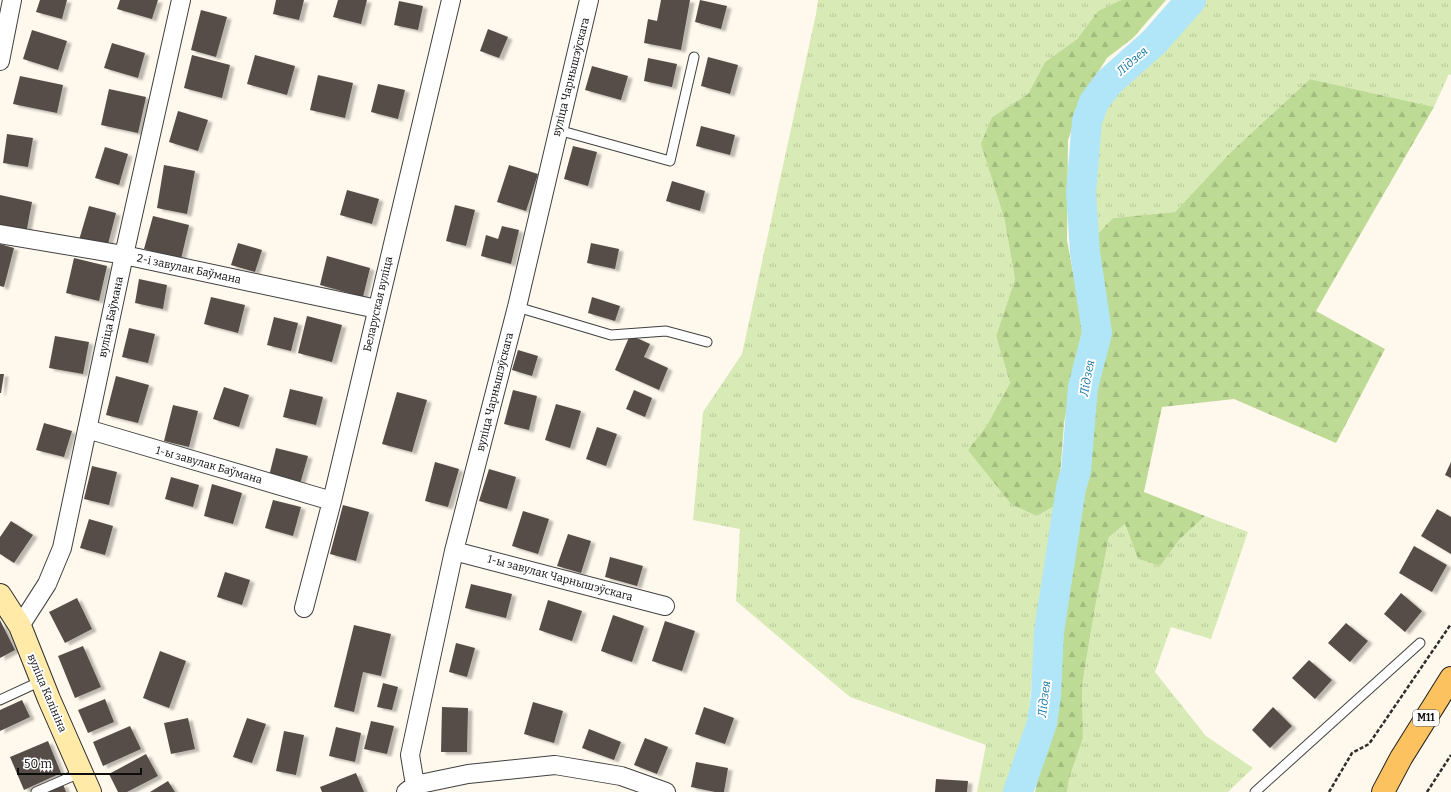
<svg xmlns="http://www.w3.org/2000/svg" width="1451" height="792" font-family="Bitter,serif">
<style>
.grass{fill:url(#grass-tufts)}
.forest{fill:url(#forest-firs)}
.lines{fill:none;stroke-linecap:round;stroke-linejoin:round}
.river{stroke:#b1e6f8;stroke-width:30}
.building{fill:#564d49;filter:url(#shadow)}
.service-casing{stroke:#404040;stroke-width:11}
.minor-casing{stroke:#404040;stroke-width:20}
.secondary-casing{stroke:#2f2f2f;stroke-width:24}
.primary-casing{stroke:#1e1e1e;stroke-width:24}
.path{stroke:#2f2f2f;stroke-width:2.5;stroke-dasharray:4 2;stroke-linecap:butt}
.service{stroke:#fff;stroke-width:9}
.minor{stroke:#fff;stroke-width:18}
.secondary{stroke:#ffeaa8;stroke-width:22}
.primary{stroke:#fcc260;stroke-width:22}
.labels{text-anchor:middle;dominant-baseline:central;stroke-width:4;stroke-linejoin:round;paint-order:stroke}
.shield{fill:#fff;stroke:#565656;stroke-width:1}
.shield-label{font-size:10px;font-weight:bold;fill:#0d0d0d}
.street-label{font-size:11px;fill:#0d0d0d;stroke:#fff}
.water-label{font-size:12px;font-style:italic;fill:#1376a2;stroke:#fff}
</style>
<defs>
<pattern id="grass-tufts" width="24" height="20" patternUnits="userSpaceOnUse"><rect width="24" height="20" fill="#d8eab6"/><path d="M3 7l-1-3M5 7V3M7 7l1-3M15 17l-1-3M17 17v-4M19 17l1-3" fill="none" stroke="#b8c89b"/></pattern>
<pattern id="forest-firs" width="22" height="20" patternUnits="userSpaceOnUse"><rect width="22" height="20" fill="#bedb95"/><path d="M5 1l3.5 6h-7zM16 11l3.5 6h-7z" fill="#a2bb7f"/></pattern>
<filter id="shadow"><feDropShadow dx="4.5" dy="2.5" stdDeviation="1" flood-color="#0004"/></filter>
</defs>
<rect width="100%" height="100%" fill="#fff9ed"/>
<!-- grass -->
<path class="grass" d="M818,0h303l-23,11 -21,28 -32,23 -17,32 -36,23 12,100 11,62 -19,57 14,47 -23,42 -19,25 69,66 21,-12 -19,97 -10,110 -17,81h-35l9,-47 -136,-48 -114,-96 4,-72 -47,-9 10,-108 39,-58 74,-340z
M1200,0h251v75l-2,-1 -15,33 -124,-28 -79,73 -56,60 -62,6 -21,22 -1,-97 10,-38 32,-30z
M1205,516l43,16 -37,107 -40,-12 -16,45 51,64 47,32 -25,24h-161l2,-13 14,-41 -1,-52 13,-79 14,-70 16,-13 13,35 22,7 20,-27z"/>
<!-- forest -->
<path class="forest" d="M1121,0h45l-33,38 -26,20 -22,34 -17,48 -1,100 16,86 -19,97 -6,81 -21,12 -26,-12 -43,-54 19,-25 23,-42 -14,-47 19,-57 -11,-62 -23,-73 11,-27 36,-23 17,-32 32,-23 21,-28z
M1310,79l124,28 -118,204 69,38 -49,94 -102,-44 -72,8 -18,85 61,24 -25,23 -20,27 -22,-7 -13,-35 -16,13 -14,70 -13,79 1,52 -14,41 -2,13h-32l16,-80 11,-109 21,-100 5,-76 19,-105 -15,-82 21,-22 62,-6 56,-60z"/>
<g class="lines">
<!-- river -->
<path class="river" d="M1018,792l24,-69 4,-27 3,-64 22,-144 5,-17 7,-84 14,-54 -12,-81 -4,-59 6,-72 7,-19 15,-20 45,-40 37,-42"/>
</g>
<!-- building -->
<path class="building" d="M40,0h27l-5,19 -26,-7z
M120,0h38l-6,19 -35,-10z
M276,0h28l-5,20 -26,-6z
M338,0h29l-6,24 -28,-7z
M661,0h29l-9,50 -37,-7 4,-24 9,2z
M700,0l27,6 -6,23 -26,-7z
M399,1l24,5 -5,24 -24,-5z
M201,10l26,7 -11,40 -25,-7z
M488,29l20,8 -9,21 -19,-7z
M32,30l35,11 -9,29 -35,-11z
M112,43l33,10 -7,25 -34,-10z
M192,55l38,10 -8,33 -38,-10z
M255,55l40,11 -8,29 -40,-11z
M708,57l30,8 -8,29 -29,-8z
M648,58l29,6 -5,23 -28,-6z
M592,66l36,10 -7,24 -36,-10z
M318,75l35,8 -8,35 -35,-8z
M20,76l43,9 -6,28 -44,-9z
M378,84l27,6 -7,29 -27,-7z
M109,89l37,8 -8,36 -37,-8z
M178,111l30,9 -10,31 -29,-9z
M701,126l34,9 -5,20 -34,-9z
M7,134l26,4 -5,29 -25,-4z
M573,146l24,6 -9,34 -24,-7z
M105,147l23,7 -9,31 -24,-7z
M164,165l31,6 -8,43 -30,-6z
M509,165l29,9 -12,37 -29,-9z
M672,181l33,10 -5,20 -34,-10z
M347,190l32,9 -7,25 -32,-9z
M0,195l32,7 -6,32 -26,-6z
M455,205l20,5 -9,36 -20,-5z
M89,206l27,7 -9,35 -28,-8z
M153,216l36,9 -8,34 -37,-10z
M502,226l17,4 -8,34 -30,-8 5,-21 12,4z
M238,243l24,7 -7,22 -24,-7z
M591,243l28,6 -4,20 -28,-6z
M0,244l14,4 -10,39 -4,-1z
M327,256l43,12 -7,29 -43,-12z
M74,258l33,8 -8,35 -33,-8z
M139,279l28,6 -4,24 -28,-6z
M211,297l34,8 -7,28 -34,-9z
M592,297l28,9 -5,15 -27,-8z
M307,316l35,9 -10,37 -34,-9z
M274,317l24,6 -7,28 -24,-6z
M129,328l26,6 -7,29 -26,-6z
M630,335l20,9 -6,13 24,11 -9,22 -44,-20z
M55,336l34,6 -6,32 -34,-6z
M518,350l20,6 -6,20 -20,-6z
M0,374h4l-3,19h-1z
M116,376l33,9 -11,38 -32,-8z
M224,387l25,8 -10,32 -26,-8z
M290,389l33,8 -7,28 -33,-8z
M513,390l24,6 -8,34 -25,-6z
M634,390l18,8 -7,19 -19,-8z
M397,392l30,8 -15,52 -30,-8z
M556,404l25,7 -11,37 -25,-8z
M173,405l25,6 -9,36 -25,-6z
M44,423l28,8 -8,26 -28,-7z
M597,427l20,7 -11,32 -20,-7z
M276,448l32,8 -8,28 -31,-8z
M435,462l24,7 -11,38 -23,-6z
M1451,462v16l-6,-3z
M92,466l25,6 -8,33 -25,-6z
M489,469l27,8 -9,32 -28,-8z
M171,477l28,8 -6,22 -28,-8z
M212,484l30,9 -9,31 -29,-8z
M273,500l28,7 -8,29 -28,-8z
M343,505l26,7 -13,49 -26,-7z
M1437,509l14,8v37l-30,-18z
M523,511l26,8 -11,35 -26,-8z
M89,519l24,7 -8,29 -25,-7z
M11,521l22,14 -19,28 -14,-9v-17z
M568,534l23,7 -10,32 -24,-7z
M1414,546l33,19 -15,27 -33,-19z
M610,557l33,9 -6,20 -32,-9z
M225,572l25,8 -8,25 -25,-8z
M471,584l41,10 -6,24 -41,-10z
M1401,593l21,18 -17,21 -21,-18z
M77,598l15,31 -27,14 -16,-31z
M548,600l34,11 -10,30 -33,-11z
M613,615l31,11 -12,36 -31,-11z
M0,620l15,30 -15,8z
M665,621l30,10 -13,40 -30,-10z
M1346,623l22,18 -18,21 -22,-19z
M354,625l37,9 -10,42 -18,-4 -9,40 -20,-5z
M456,643l19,5 -8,29 -18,-5z
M83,646l18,41 -26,11 -17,-42z
M160,651l26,10 -17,47 -26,-10z
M1309,660l23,20 -17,19 -23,-21z
M383,683l15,4 -6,23 -15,-3z
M105,699l9,23 -26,11 -10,-23z
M22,700l8,17 -30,14v-21z
M533,702l30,9 -9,32 -30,-9z
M442,707l26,1 -1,44h-26z
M704,707l30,11 -9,26 -30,-10z
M1273,707l19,19 -22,22 -18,-18z
M188,718l7,31 -24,5 -7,-31z
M247,718l19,6 -14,39 -19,-6z
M371,721l23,5 -7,28 -23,-5z
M130,726l11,23 -38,17 -10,-24z
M336,727l25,6 -6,29 -26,-6z
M589,729l32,13 -7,18 -32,-12z
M284,731l20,4 -8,40 -20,-4z
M645,738l23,9 -11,27 -23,-9z
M48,741l13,32 -37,17 -14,-33z
M146,754l12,22 -31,16h-9l-9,-18z
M696,762l32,6 -4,24h-9l-24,-5z
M356,773l8,19h-42l-2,-5z
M936,779l32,2 -1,11h-32z
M168,781l7,11h-25z
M63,784l3,8h-21z"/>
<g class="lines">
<!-- service casing -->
<g class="service-casing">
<path id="service" d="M558,130l112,31 24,-104
M517,307l94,28 55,-4 41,11
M0,700l41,-19
M36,792l46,-20
M1255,792l165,-149"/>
</g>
<!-- minor casing -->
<g class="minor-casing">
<path id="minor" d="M0,61l12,-61
M0,234l124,21 253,54
M87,429l245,72
M454,551l211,55
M304,608l28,-107 119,-501
M20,626l27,-42 15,-36 62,-293 57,-255
M415,785l-5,-30 44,-204 63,-244 72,-307
M406,792l9,-7 53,-11 87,-9 66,11 45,16"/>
</g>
<!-- secondary casing -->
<g class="secondary-casing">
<path id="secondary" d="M0,595l20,31 29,73 41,93"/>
</g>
<!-- primary casing -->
<g class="primary-casing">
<path id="primary" d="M1383,792l18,-34 50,-80"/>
</g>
<!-- path -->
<path class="path" d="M1329,792l23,-39 17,-9 82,-120
M1427,792l24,-37"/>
<!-- service -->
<use href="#service" class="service"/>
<!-- minor -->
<use href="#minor" class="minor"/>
<!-- secondary -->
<use href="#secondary" class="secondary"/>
<!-- primary -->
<use href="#primary" class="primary"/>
</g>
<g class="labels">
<!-- shield labels -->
<rect class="shield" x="1413" y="710" width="26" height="16" rx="3"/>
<g class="shield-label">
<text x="1426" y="718">М11</text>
</g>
<!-- street labels -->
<g class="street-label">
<text transform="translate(571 77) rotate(-76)">вуліца Чарнышэўскага</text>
<text transform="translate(189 269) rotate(12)">2-і завулак Баўмана</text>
<text transform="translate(378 304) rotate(-77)">Беларуская вуліца</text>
<text transform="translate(111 317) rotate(-78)">вуліца Баўмана</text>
<text transform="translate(495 392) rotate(-76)">вуліца Чарнышэўскага</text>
<text transform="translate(209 465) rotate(16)">1-ы завулак Баўмана</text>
<text transform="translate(560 578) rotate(15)">1-ы завулак Чарнышэўскага</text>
<text transform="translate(47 693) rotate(67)">вуліца Калініна</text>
</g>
<!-- water labels -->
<g class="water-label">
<text transform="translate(1132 61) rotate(-41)">Лідзея</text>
<text transform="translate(1087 378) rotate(-79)">Лідзея</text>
<text transform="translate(1044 699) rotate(-83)">Лідзея</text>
</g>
</g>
<!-- scale -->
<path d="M18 768v6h123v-6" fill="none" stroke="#0d0d0d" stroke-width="2"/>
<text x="24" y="768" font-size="12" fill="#0d0d0d" stroke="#ffffff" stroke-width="3" paint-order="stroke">50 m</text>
</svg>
